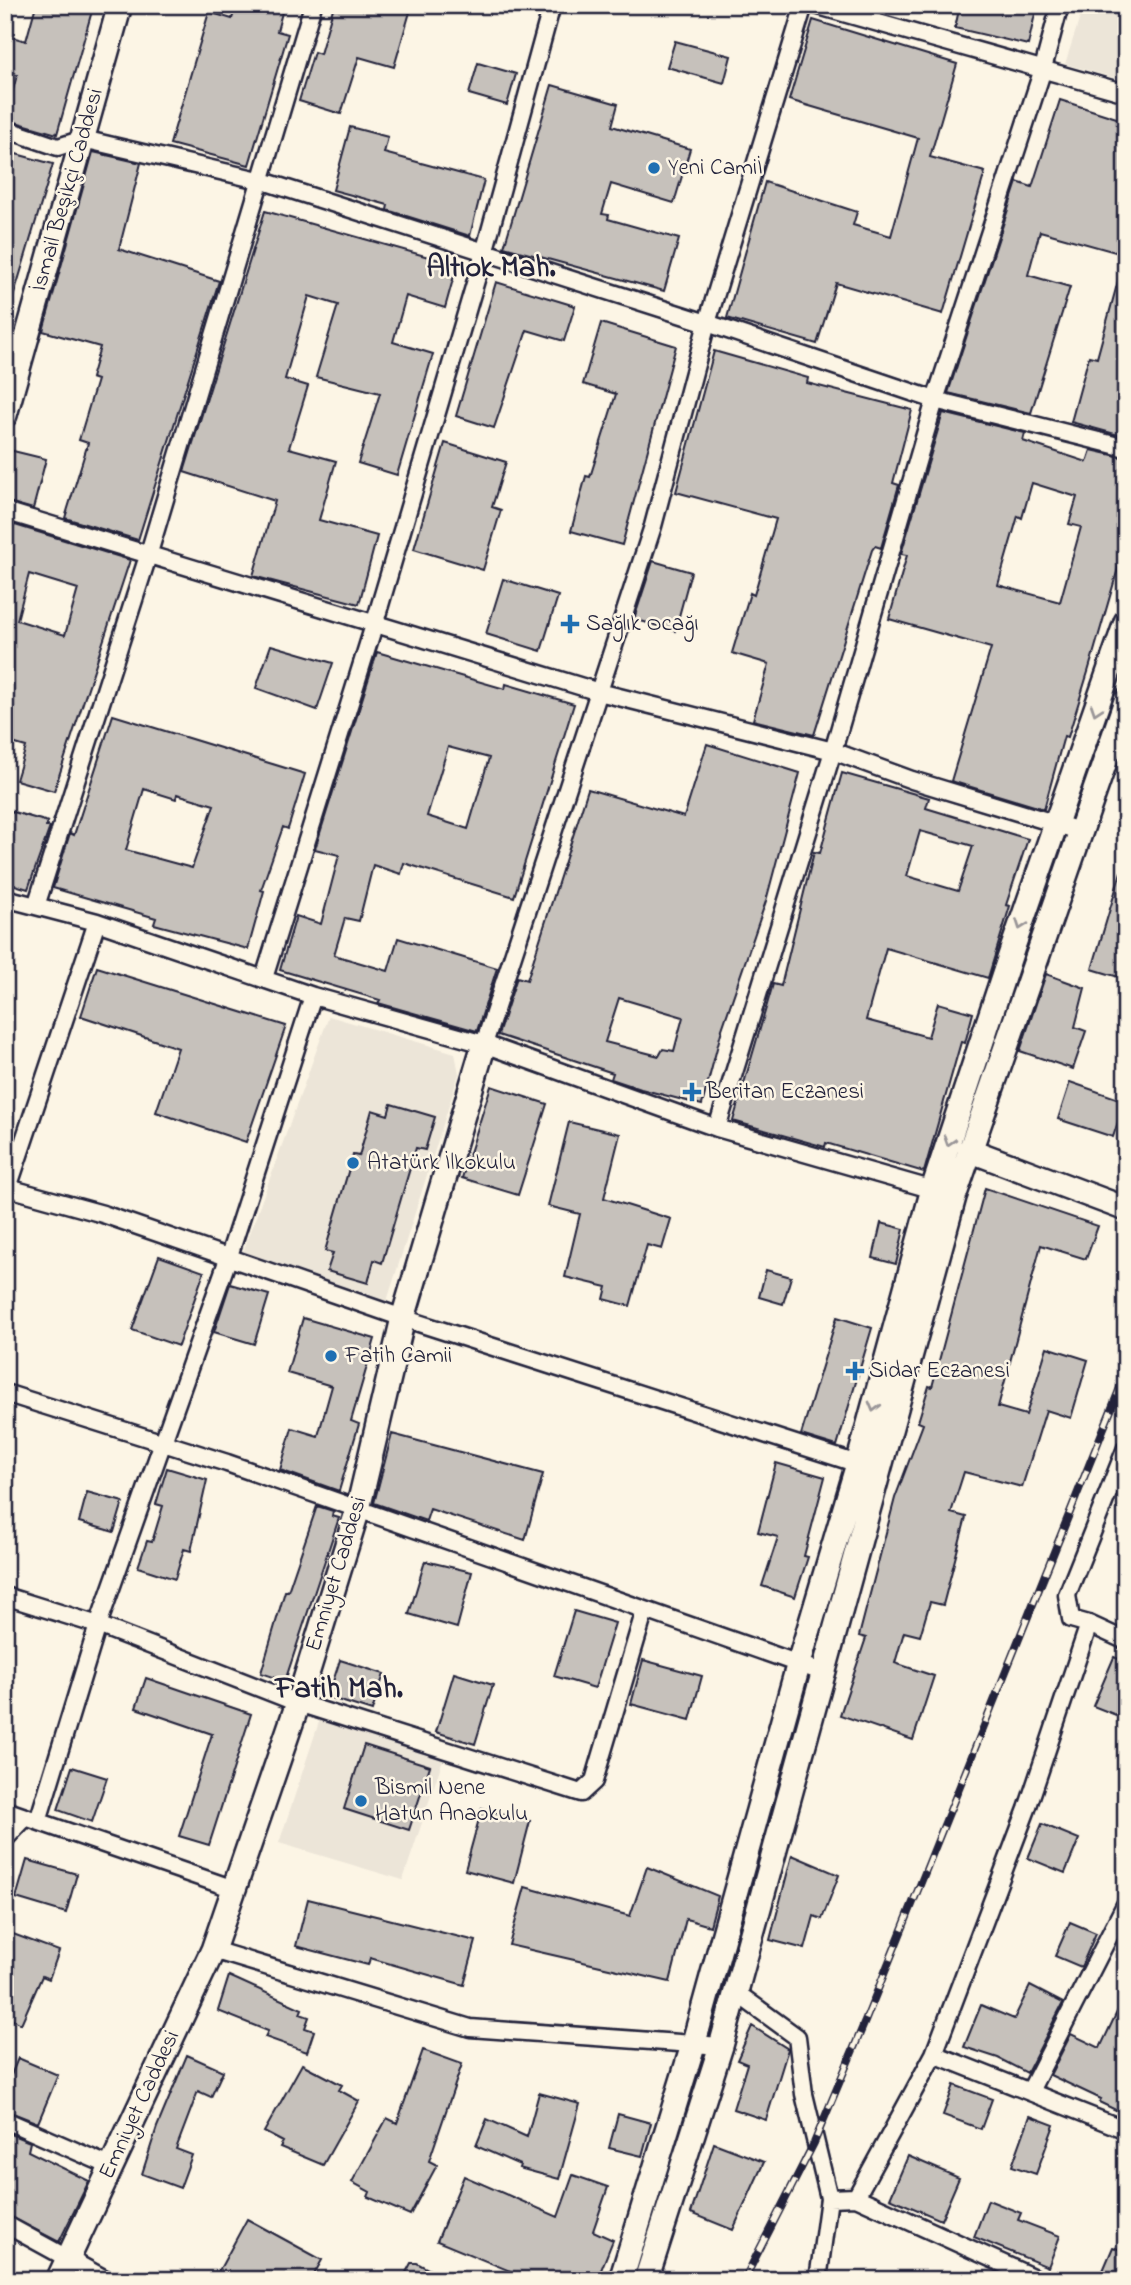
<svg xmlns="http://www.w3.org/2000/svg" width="1131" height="2285" font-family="'Indie Flower',sans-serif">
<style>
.built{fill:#ece5d8}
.building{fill:#c6c1bb;stroke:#22223b;stroke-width:2;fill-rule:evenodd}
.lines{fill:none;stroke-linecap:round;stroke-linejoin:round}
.street-casing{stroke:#22223b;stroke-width:21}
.secondary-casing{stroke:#22223b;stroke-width:28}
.street{stroke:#fcf5e5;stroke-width:16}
.secondary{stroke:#fcf5e5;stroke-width:23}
.rail-casing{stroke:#22223b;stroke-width:8}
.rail{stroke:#fcf5e5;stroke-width:5;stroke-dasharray:16;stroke-linecap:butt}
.oneway{stroke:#9a9698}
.poi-dot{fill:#1f6fb2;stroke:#fcf5e5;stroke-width:2.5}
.labels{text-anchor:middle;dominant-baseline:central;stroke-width:5;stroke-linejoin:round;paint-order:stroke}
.poi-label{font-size:23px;fill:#22223b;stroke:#fcf5e5;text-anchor:start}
.street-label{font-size:23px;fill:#22223b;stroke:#fcf5e5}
.district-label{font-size:30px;font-weight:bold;fill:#22223b;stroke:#fcf5e5}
</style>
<rect width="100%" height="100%" fill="#fcf5e5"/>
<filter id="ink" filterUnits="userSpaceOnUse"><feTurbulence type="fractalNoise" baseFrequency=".0143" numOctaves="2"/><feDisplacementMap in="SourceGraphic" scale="14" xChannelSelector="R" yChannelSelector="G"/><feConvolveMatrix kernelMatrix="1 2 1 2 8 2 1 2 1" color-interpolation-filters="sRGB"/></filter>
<g filter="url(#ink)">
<!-- built -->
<path class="built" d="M1084,5h42v76l-61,-17z
M329,1016l126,37 4,21 -72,227 -144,-49z
M320,1719l123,40 -40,121 -124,-37z"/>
<!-- building -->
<path class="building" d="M36,5h36l20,6 -35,123 -52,-15 12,-44 -12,-3v-37l21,6z
M236,5h48l-7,26 11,3 -39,131 -79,-21 39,-132 23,7z
M334,5h78l-18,62 -35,-10 -18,57 -42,-13 15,-49 6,2z
M960,5h77l-9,40 -73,-17z
M813,20l144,44 -27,93 55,15 -42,142 -107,-31 -19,61 -90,-26 38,-136 92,30 -4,13 38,11 27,-98 -129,-38z
M675,41l56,15 -7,27 -57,-16z
M478,63l38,11 -9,31 -38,-11z
M552,85l66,19 -6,22 78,23 -16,54 -63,-19 -9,30 7,1 -1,4 71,20 -15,52 -160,-44z
M1060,100l66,21v134l-86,-24 -12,44 42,12 -39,126 -83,-20 69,-211 15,5z
M350,127l38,10 -4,16 100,27 -14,56 -83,-26 1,-5 -55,-15z
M5,151l48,13 -44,147h-4z
M93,152l48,11 -22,86 100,32 -81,259 -73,-22 23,-75 -9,-3 18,-60 -6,-2 9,-31 -57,-16z
M265,211l192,54 -12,43 -39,-12 -13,46 40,12 -36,121 -39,-12 22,-70 -64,-16 22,-72 -29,-9 -24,83 23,7 -19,62 47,13 -17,59 58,16 -18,68 -106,-28 22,-75 -91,-29z
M1121,270l5,1v166l-55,-15 18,-66 8,2z
M496,282l79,24 -11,35 -37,-11 -33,98 -38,-12z
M601,323l75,23 -54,199 -51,-14 15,-55 4,1 26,-83 -33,-10z
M714,351l94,27 -1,5 105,27 -19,73 6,2 -18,63 -6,-2 -3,4 -58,185 -61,-15 16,-56 -37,-11 18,-60 4,2 22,-76 -100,-27z
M943,413l82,20 -2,8 64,21 4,-12 35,8v83l-38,131 -20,65 -4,-1 -20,73 -93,-28 40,-133 -102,-29 18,-64 -6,-1zM1032,483l45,14 -8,27 12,3 -21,75 -62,-17 20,-69 4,2z
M445,443l61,19 -14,45 9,3 -18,60 -69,-21z
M5,449l41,10 -13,50 -28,-8z
M5,522l125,38 -76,231 -38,-11 10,-33 -21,-6zM29,574l49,15 -13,46 -48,-15z
M653,561l38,11 -16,59 -41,-12z
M503,579l55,17 -17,55 -55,-17z
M271,645l62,18 -16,47 -61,-22z
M377,652l128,37 1,-5 68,20 -60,193 -110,-34 -3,11 -28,-9 -14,56 -14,-3 -11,37 54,16 10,-33 99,30 -20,63 -99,-28 2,-3 -100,-30 16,-54 25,8 18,-69 -24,-6zM448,747l41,11 -21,71 -41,-13z
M113,715l192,59 -17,55 -5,-2 -22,63 3,1 -16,58 -94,-25 2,-6 -103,-30 17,-55 4,2zM144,789l32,10 1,-5 37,11 -22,63 -66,-18z
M707,744l93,29 -34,128 -44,128 -20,76 -61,-16 -30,-10 2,-6 -115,-38 19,-58 10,3 61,-191 96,28zM619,998l64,19 -9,34 -11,-2 -4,7 -54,-14z
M842,773l87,25 -3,10 102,31 -22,66 4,1 -22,72 -102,-30 -20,72 62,17 10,-34 35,10 -8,30 -4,-1 -37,130 -98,-29 -1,4 -92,-26 40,-137 8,2 33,-134 6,1zM920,831l53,15 -15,45 -51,-15z
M10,811l38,11 -2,4 4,1 -22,62 -23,-7v-54z
M1121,872h5v94l-4,12 -30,-9z
M97,967l189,59 -40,116 -90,-30 22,-64 -97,-32z
M1046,974l39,14 -10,39 11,4 -13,38 -53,-18z
M1070,1082l55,19 -12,36 -55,-18z
M491,1086l56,18 -29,91 -56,-17z
M391,1104l44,13 -10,33 -9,-2 -34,115 -8,-3 -6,23 -41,-12 6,-18 -8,-2 28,-96 6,1 13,-46 16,5z
M569,1122l51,12 -16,64 67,21 -9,30 -15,-4 -17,61 -26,-7 3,-12 -42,-10 15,-63 -32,-8z
M985,1188l113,38 -12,33 -45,-14 -43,162 28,8 21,-68 41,13 -17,58 -25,-8 -24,77 -58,-15 -13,41 15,4 -23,88 -13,-3 -10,34 -16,-4 -9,31 39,13 -21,64 -73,-25 26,-77 -7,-2 36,-138 28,-74 -5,-2 11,-36 3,1z
M881,1223l23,6 -8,35 -23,-6z
M159,1256l45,16 -26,74 -46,-16z
M766,1270l25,7 -8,27 -24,-7z
M230,1284l39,11 -15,49 -40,-12z
M837,1317l35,11 -35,118 -36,-11z
M303,1318l72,21 -24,82 8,3 -20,67 -59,-21 12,-42 26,8 14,-50 -45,-13z
M392,1434l151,40 -18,66 -95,-31 -4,12 -52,-18z
M776,1463l49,14 -21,79 4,1 -13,40 -33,-11 16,-49 -20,-5z
M167,1468l40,12 -16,71 -7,-2 -9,30 -37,-12 9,-26 5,1 11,-36 -7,-2z
M87,1492l36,10 -9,30 -35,-10z
M317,1506l16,5 -1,5 7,2 -54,163 -24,-8 24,-82h3z
M425,1561l47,11 -15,56 -48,-14z
M574,1611l41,12 -20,65 -41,-12z
M1114,1657l12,5v57l-33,-13z
M340,1660l44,14 -12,37 -44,-14z
M643,1660l59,16 -12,44 -59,-16z
M454,1673l39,12 -18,59 -39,-12z
M146,1678l105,36 -42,131 -30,-9 33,-102 -76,-26z
M364,1745l66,21 -21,64 -65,-21z
M72,1767l35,11 -15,44 -34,-12z
M482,1808l48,13 -16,62 -49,-13z
M1042,1824l37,15 -14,34 -37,-15z
M792,1855l47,20 -17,44 -8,-3 -9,33 -35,-9z
M27,1860l50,14 -11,39 -50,-15z
M647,1867l71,29 -8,30 -24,-7 -16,63 -161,-37 16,-58 105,29z
M308,1899l168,42 -12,44 -94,-27 -2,7 -72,-19z
M1070,1922l26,11 -15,34 -26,-11z
M5,1931l54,20 -10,28 -7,-3 -21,48 -16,-8z
M229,1976l73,33 -2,5 9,3 -4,11 9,3 -7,21 -42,-15 3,-6 -50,-20z
M1030,1986l33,17 -36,70 -29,-15 -34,-11 17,-42 33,14z
M1126,1993v122l-27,-13 2,-3 -51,-24 21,-41 29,14z
M752,2026l36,23 -22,71 -33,-11 14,-45 -10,-4z
M423,2050l39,14 -33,97 8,4 -27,50 -42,-18 2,-5 -18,-10 35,-64 10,5z
M187,2055l36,16 -12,26 -13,-6 -22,58 16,6 -12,33 -38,-14 15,-47z
M18,2058l40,17 -20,48 -33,-13v-20z
M302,2064l40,21 -3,5 20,11 -36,64 -43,-18 3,-5 -19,-10z
M954,2085l38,14 -11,30 -38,-14z
M539,2093l41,11 -21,75 -40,-11 1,-3 -44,-19 11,-27 40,18z
M618,2114l33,9 -9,33 -33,-8z
M1030,2116l24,9 -18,49 -24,-8z
M5,2132l25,10 -2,9 61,30 -30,61 -54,-28z
M714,2143l50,19 -31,68 -42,-17z
M908,2156l51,22 -18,42 -51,-22z
M573,2175l35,12 -15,44 20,9 -16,40h-65l-95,-39 27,-65 94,41z
M988,2200l33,13 -3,7 42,16 -12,31 -74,-30z
M247,2219l75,41 -11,20h-97z
M1113,2247l13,5v28h-27z
M411,2263h6l31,17h-46z"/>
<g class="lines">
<!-- street casing -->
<g class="street-casing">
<path id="street" d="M815,5l311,88
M5,129l53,18 25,-8 180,42 444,142 228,77 191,48
M5,511l594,181 234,59 79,29 171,52
M5,898l92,24 216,74 171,48 233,84 224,64
M36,906l112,-350 165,-551
M264,978l111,-356 109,-369 68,-248
M484,1044l169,-518 54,-203 97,-318
M717,1128l116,-377 102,-351 107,-328 18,-67
M5,1187l98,27 300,104 455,146
M8,1188l89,-266
M5,1393l222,70 595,209
M5,1596l93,29 200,78 283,90 13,-12 51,-171
M1089,1624l37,17
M5,1810l229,79
M38,1821l60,-196 130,-366 85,-263
M5,1839l21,-22
M213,1950l257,78 251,18
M734,1991l63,46 7,57 25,104 -11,82
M934,2054l192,76
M1030,2091l96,-188
M5,2120l105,46
M856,2197l78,-143 93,-245 62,-185 -18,-5 -4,-24 59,-147
M829,2198l27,-1 183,83
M5,2224l102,56"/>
</g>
<!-- secondary casing -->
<g class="secondary-casing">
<path id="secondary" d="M5,415l115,-410
M969,1150l157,59
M58,2280l155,-330 21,-61 64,-186 60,-194 45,-191 81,-274
M621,2280l73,-238 104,-376 60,-202 75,-275 80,-242 113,-325
M646,2280l75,-234 233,-849 172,-496"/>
</g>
<!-- street -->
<use href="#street" class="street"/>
<!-- secondary -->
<use href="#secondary" class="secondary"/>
<!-- rail casing -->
<g class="rail-casing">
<path id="rail" d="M744,2280l70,-137 52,-124 260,-646"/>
</g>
<!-- rail -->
<use href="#rail" class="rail"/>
</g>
<!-- one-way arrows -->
<defs><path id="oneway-chevron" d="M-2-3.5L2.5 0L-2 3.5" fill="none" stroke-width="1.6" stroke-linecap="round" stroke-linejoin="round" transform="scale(1.75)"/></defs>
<g class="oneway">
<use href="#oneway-chevron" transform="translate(1096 710) rotate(109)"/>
<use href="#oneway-chevron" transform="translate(1021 925) rotate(110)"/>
<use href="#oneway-chevron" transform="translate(949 1141) rotate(108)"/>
<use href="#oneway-chevron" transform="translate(874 1407) rotate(105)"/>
</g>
</g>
<!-- markers -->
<g class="poi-dot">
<circle cx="654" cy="168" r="7"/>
<path d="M566.5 613.5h7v7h7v7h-7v7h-7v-7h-7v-7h7z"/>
<path d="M688.5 1081.5h7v7h7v7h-7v7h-7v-7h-7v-7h7z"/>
<circle cx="353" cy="1163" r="7"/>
<circle cx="331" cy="1356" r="7"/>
<path d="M851.5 1360.5h7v7h7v7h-7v7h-7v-7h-7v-7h7z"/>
<circle cx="361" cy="1801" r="7"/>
</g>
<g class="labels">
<!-- poi labels -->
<g class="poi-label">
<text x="668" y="168">Yeni Camiİ</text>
<text x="586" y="624">Sağlık Ocağı</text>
<text x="706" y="1092">Beritan Eczanesi</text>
<text x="367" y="1163">Atatürk İlkokulu</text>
<text x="345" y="1356">Fatih Camii</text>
<text x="869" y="1371">Sidar Eczanesi</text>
<text x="375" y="1788">Bismil Nene<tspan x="375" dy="26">Hatun Anaokulu</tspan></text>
</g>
<!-- street labels -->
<g class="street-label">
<text transform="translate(68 190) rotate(-74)">İsmail Beşikçi Caddesi</text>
<text transform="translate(337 1574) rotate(-73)">Emniyet Caddesi</text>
<text transform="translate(140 2105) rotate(-65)">Emniyet Caddesi</text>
</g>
<!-- district labels -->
<g class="district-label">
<text x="491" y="269">Altıok Mah.</text>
<text x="339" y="1690">Fatih Mah.</text>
</g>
</g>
<!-- margin -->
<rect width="1131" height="2285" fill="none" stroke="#fcf5e5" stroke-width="28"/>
<rect x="14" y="14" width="1103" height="2257" fill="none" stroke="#22223b" stroke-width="2.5" filter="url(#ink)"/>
</svg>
